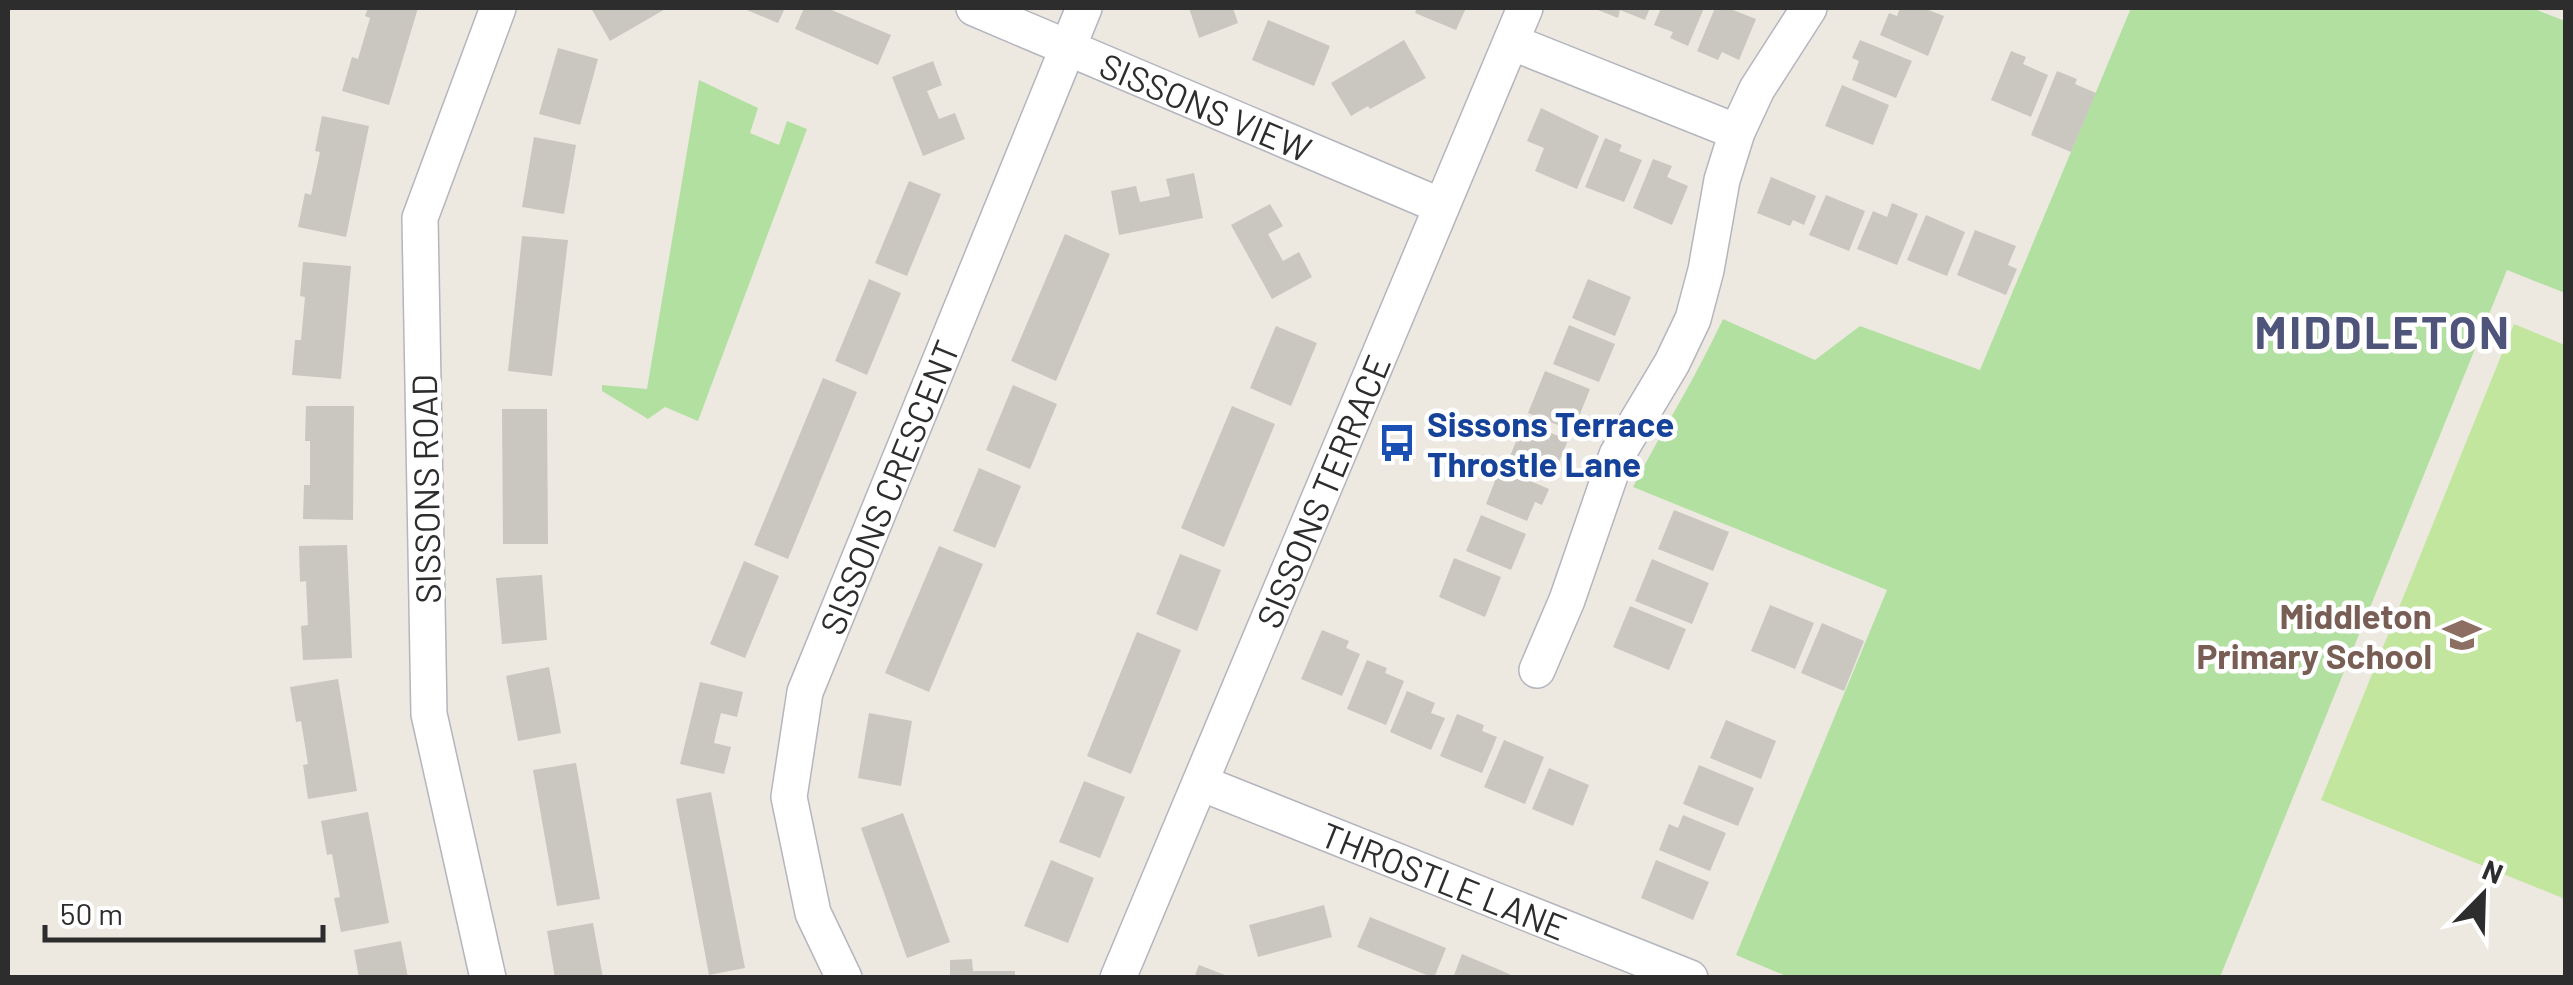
<svg xmlns="http://www.w3.org/2000/svg" width="2573" height="985" font-family="Barlow,sans-serif">
<style>
.green{fill:#b2e0a1}
.pitch{fill:#c2e69d}
.building{fill:#c9c7bf}
.lines{fill:none;stroke-linecap:round;stroke-linejoin:round}
.street-casing{stroke:#b4b5bf;stroke-width:38}
.street{stroke:#fff;stroke-width:35}
.labels{text-anchor:middle;dominant-baseline:central;stroke-width:9;stroke-linejoin:round;paint-order:stroke}
.street-label{font-size:35px;fill:#2d2d2d;stroke:#fff}
.transit-label{font-size:35px;font-weight:bold;fill:#164399;stroke:#fff;text-anchor:start}
.education-label{font-size:35px;font-weight:bold;fill:#785e54;stroke:#fff;text-anchor:end}
.district-label{font-size:45px;font-weight:bold;letter-spacing:2.5px;fill:#4f547b;stroke:#fff}
</style>
<rect width="100%" height="100%" fill="#ede9e1"/>
<!-- green -->
<path class="green" d="M2131,8h401l33,13v272l-58,-23 -287,707 -429,1 -55,-23 151,-365 -254,-103c29,-56 63,-110 90,-168l92,41 45,-34 120,44z
M699,80l59,28 -8,25 29,12 8,-24 20,8 -109,292 -33,-14 -17,12 -46,-28v-6l45,4z"/>
<!-- pitch -->
<path class="pitch" d="M2514,324l51,21v554l-244,-99z"/>
<!-- building -->
<path class="building" d="M368,8h50l-29,97 -47,-14 10,-34 6,2 12,-41 -5,-2z
M591,8h76l-57,33z
M742,8h43l-7,15z
M804,8h23l64,27 -13,30 -83,-36z
M1189,8h44l5,15 -39,15z
M1417,8h49l-10,22 -41,-17z
M1593,8h57l-5,12 -25,-10 -2,8z
M1661,8h43l-16,38 -18,-8 3,-6 -19,-7z
M1715,8h13l28,11 -17,41 -17,-8 -4,8 -21,-9z
M1900,8h23l21,8 -16,40 -48,-21 9,-22 8,3z
M1268,20l62,26 -16,40 -62,-26z
M1404,40l22,38 -56,31 -2,-3 -17,10 -20,-33z
M1860,40l52,21 -16,37 -44,-18 7,-19 -7,-3z
M558,48l40,11 -18,66 -41,-11z
M2011,51l15,6 -3,7 25,11 -17,42 -40,-17z
M933,61l9,24 -15,6 12,28 16,-6 10,26 -42,17 -31,-79z
M2057,71l20,8 -2,5 21,9 -25,59 -40,-17z
M1842,85l47,20 -16,40 -48,-19z
M1541,108l58,28 -22,53 -42,-18 9,-23 -17,-7z
M322,116l47,10 -23,111 -48,-10 7,-34 6,2 9,-43 -5,-1z
M534,137l42,8 -12,69 -42,-7z
M1605,138l17,7 -3,6 23,9 -18,42 -39,-15z
M1653,159l19,7 -5,11 21,9 -16,39 -39,-17z
M1194,173l9,45 -84,17 -8,-44 25,-5 4,16 30,-6 -4,-17z
M1771,177l45,19 -12,29 -11,-5 -3,6 -33,-13z
M909,181l32,13 -34,82 -32,-13z
M1826,195l39,16 -16,40 -40,-16z
M1892,203l26,11 -21,51 -40,-16 16,-38 14,6z
M1270,204l13,22 -15,8 15,27 16,-9 13,25 -40,22 -41,-74z
M1926,215l39,17 -18,44 -40,-16z
M1975,230l41,16 -8,19 9,4 -11,26 -49,-20z
M1065,234l45,20 -54,127 -45,-20z
M522,236l46,4 -16,136 -44,-5z
M303,262l48,4 -10,113 -49,-4 3,-35h6l4,-43 -5,-1z
M869,279l32,14 -34,82 -32,-14z
M1588,279l43,18 -16,39 -43,-18z
M1569,325l46,19 -16,38 -46,-18z
M1276,326l41,17 -26,63 -41,-18z
M1545,371l45,18 -12,30 -8,-3 -5,12 -37,-15z
M823,378l34,14 -69,167 -34,-14z
M1013,385l44,19 -27,65 -44,-19z
M306,406h48l-1,114 -50,-1 1,-34h6v-44h-5z
M1232,406l43,18 -51,123 -43,-19z
M502,409h45l1,135h-45z
M1524,422l44,18 -16,39 -44,-18z
M979,468l42,18 -26,62 -42,-17z
M1500,468l49,21 -7,16 -7,-3 -8,19 -41,-17z
M1674,510l55,22 -16,39 -55,-22z
M1481,515l45,19 -15,36 -45,-19z
M347,545l5,113 -49,2 -2,-34 7,-1 -2,-44 -6,1 -1,-36z
M939,546l44,18 -54,128 -44,-19z
M1180,554l41,16 -24,61 -41,-17z
M1454,558l47,19 -16,40 -46,-20z
M1652,559l57,24 -17,41 -57,-23z
M744,561l35,15 -34,82 -35,-14z
M542,575l5,65 -45,4 -6,-66z
M1770,605l44,18 -19,46 -44,-18z
M1630,606l56,23 -17,41 -56,-23z
M1822,623l42,18 -20,50 -43,-18z
M1322,630l27,11 -3,7 14,6 -18,42 -41,-17z
M1137,632l44,18 -50,124 -44,-18z
M1367,660l20,8 -2,5 19,8 -18,44 -39,-16z
M549,667l12,66 -43,8 -12,-65z
M338,679l19,112 -49,8 -5,-34 5,-1 -7,-43 -5,1 -6,-35z
M700,682l43,10 -6,25 -16,-4 -4,16 -3,14 17,4 -7,27 -44,-10z
M1407,691l28,12 -4,10 14,5 -14,32 -41,-18z
M869,713l43,8 -11,65 -43,-8z
M1457,714l27,11 -2,6 15,6 -15,36 -42,-17z
M1726,720l50,21 -15,38 -51,-21z
M1504,740l40,17 -19,47 -41,-17z
M576,763l24,136 -43,7 -24,-136z
M1699,765l55,23 -16,38 -55,-22z
M1549,768l40,17 -16,41 -41,-17z
M1084,781l41,16 -25,61 -41,-16z
M711,792l34,176 -36,7 -33,-176z
M368,812l21,111 -48,9 -7,-34 6,-1 -8,-43 -5,1 -6,-34z
M903,813l47,129 -43,16 -46,-130z
M1683,815l43,18 -16,38 -51,-21 10,-26 9,4z
M1051,860l43,18 -26,65 -44,-17z
M1656,860l53,22 -16,38 -52,-22z
M1324,905l8,32 -74,20 -9,-32z
M1370,917l76,31 -12,30 -77,-31z
M593,923l10,55h-48l-8,-47z
M401,941l7,37h-49l-5,-28z
M1462,954l38,16 18,8h-65z
M972,959l1,12h42v7h-65v-18z
M1199,965l31,12v1h-36z"/>
<g class="lines">
<!-- street casing -->
<g class="street-casing">
<g id="street">
<path id="s1" d="M974,8l467,198"/>
<path d="M1511,42l226,90 20,-43 52,-81"/>
<path d="M1537,670l30,-70 50,-145 55,-92 21,-44 13,-49 16,-90 15,-48"/>
<path id="s2" d="M1201,783l489,195"/>
<path d="M488,978l-59,-264 -9,-496 78,-210"/>
<path id="s3" d="M844,978l-31,-65 -24,-116 16,-105 279,-684"/>
<path id="s4" d="M1118,978l407,-970"/>
</g>
</g>
<!-- street -->
<use href="#street" class="street"/>
</g>
<!-- icons -->
<defs>
<g id="bus-bare" transform="scale(3)"><path d="M-5-6H5V4H4V6H2V4H-2V6H-4V4H-5ZM-3.5-4V0h7V-4ZM-3.5 1.2v1.5H-2V1.2ZM2 1.2v1.5H3.5V1.2Z" fill="#1a4fb4" stroke="#fff" stroke-width="2.5" paint-order="stroke"/></g>
<g id="school-bare" transform="scale(3)"><path d="M0-5L7-2L0 1L-7-2ZM-4 1L0 2.5L4 1V4Q0 6-4 4Z" fill="#8d6e63" stroke="#fff" stroke-width="2.5" paint-order="stroke"/></g>
</defs>
<g fill-rule="evenodd">
<use href="#bus-bare" x="1397" y="443"/>
<use href="#school-bare" x="2462" y="635"/>
</g>
<g class="labels">
<!-- street labels -->
<g class="street-label">
<text stroke="none"><textPath href="#s1" startOffset="252">SISSONS VIEW</textPath></text>
<text stroke="none"><textPath href="#s3" startOffset="518">SISSONS CRESCENT</textPath></text>
<text transform="translate(425 489) rotate(-91)">SISSONS ROAD</text>
<text stroke="none"><textPath href="#s4" startOffset="528">SISSONS TERRACE</textPath></text>
<text stroke="none"><textPath href="#s2" startOffset="262">THROSTLE LANE</textPath></text>
</g>
<!-- transit labels -->
<g class="transit-label">
<text x="1427" y="423">Sissons Terrace<tspan x="1427" dy="40">Throstle Lane</tspan></text>
</g>
<!-- education labels -->
<g class="education-label">
<text x="2432" y="615">Middleton<tspan x="2432" dy="40">Primary School</tspan></text>
</g>
<!-- district labels -->
<g class="district-label">
<text x="2383" y="331">MIDDLETON</text>
</g>
</g>
<!-- border -->
<rect width="2573" height="985" fill="none" stroke="#2d2d2d" stroke-width="20"/>
<!-- north arrow -->
<g transform="translate(2483 895) rotate(23)" stroke="#ffffff" stroke-width="8" paint-order="stroke">
<path d="M0-8L18 38L0 25L-18 38Z" fill="#2d2d2d"/>
<text y="-15" font-size="28" font-weight="bold" text-anchor="middle" fill="#2d2d2d">N</text>
</g>
<!-- scale -->
<path d="M45 925v15h278v-15" fill="none" stroke="#2d2d2d" stroke-width="5"/>
<text x="60" y="925" font-size="30" fill="#2d2d2d" stroke="#ffffff" stroke-width="8" paint-order="stroke">50 m</text>
</svg>
